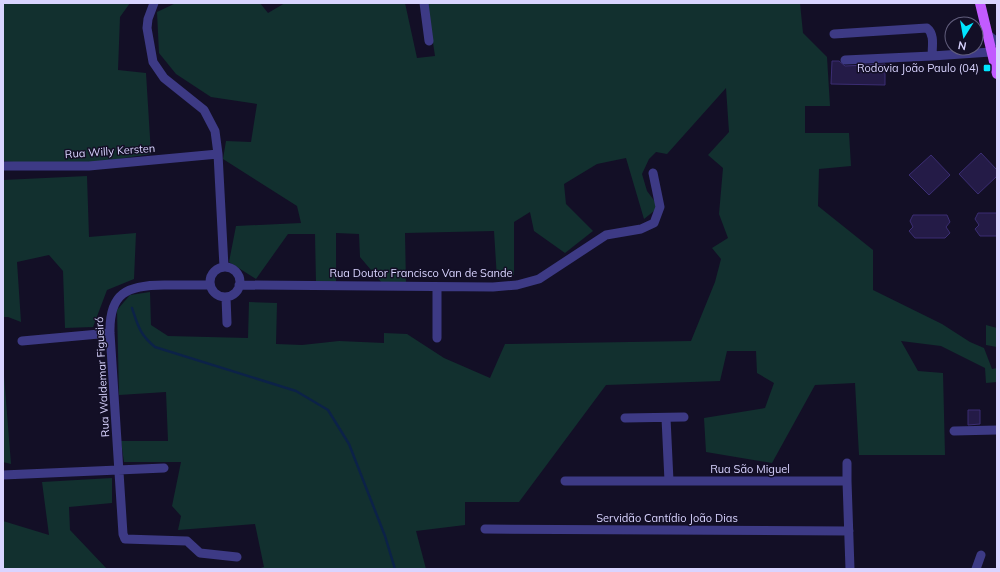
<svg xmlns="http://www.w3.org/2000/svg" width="1000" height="572" font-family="Mulish,sans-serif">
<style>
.green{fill:#12302f}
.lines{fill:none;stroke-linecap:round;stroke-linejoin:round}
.stream{stroke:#0c2248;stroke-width:2.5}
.building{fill:#241b47;stroke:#3b2d73}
.minor{stroke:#3d3a85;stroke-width:9}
.major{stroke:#c25bff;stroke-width:10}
.poi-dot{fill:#00e5ff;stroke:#130f26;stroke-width:1.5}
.labels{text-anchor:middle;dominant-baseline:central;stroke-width:3;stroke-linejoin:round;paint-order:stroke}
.poi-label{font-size:11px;fill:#d9d4ff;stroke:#130f26;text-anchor:end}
.street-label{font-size:11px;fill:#d9d4ff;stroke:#130f26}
</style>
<rect width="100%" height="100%" fill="#130f26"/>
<!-- green -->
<path class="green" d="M3,3h127l-10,14 -2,53 28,3 5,81 -60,9 -58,1 -30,-3z
M176,3h84l8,10 17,-10h120l12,55 18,-2 -8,-53h373l3,30 24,24 3,49h-25v27h44l2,33 -32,3 -1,37 55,44v40l69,34 28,18 14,6 8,21 5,-1v14l-11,1 -1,-15 -44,-22 -40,-5 17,30 25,2 2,82h-86l-4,-72 -40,2 -43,78 -66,-11 -2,-34 61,-10 9,-25 -17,-10 -1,-22h-29l-7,30 -114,4 -87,117h-54v23l-49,6 10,38h-169l7,-2 -9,-43 -77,6 3,-14 -9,-10 9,-44h-57l-3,-21h47l-2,-49 -47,3 -2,-85 13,-15 20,-3 1,33 17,11 80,2 1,-36 28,1 -1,41 26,1 37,-4 45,2v-10l23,1 37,24 46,20 15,-34 186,-3 24,-59 6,-23 -9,-11 16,-10 -9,-24 4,-46 -15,-13 21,-23 -3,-44 -59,66 -11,-2 -7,7 -7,15 5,17 12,16 -15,12 -18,-61 -29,6 -33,20 2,20 27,27 -28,22 -31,-22 -4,-19 -16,10v53l-17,4 -3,-48 -89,2 1,51 -24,-1 -22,-26 -1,-23 -23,-1v50h-20l-1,-49h-27l-32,45 -27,-17 7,-36 65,-3 -4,-17 -74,-47 3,-18 25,1 6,-38 -46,-7 -35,-23 -17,-21 -2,-41z
M87,176l2,61 47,-4 -2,46 -27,11 -14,37 -28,1 -2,-57 -14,-16 -32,7 4,60 -13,-5h-5v-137z
M986,325l11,3v19l-11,-2z
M3,363l8,101 -8,-2z
M112,478v25l-43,4 1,23 37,39h-104v-48l46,14 -7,-53z"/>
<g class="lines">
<!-- stream -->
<path class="stream" d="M132,308c6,18 8,27 23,39l141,44 32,19 21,34 36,92 10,33"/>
</g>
<!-- building -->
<path class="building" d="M832,61h7l6,5 40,-2v21l-54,-1z
M981,153l16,17v6l-19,18 -19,-20z
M931,155l19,20 -21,20 -20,-20z
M978,213h19v23h-17l-5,-7 4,-4 -4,-6z
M913,215h34l3,7 -4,5 4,6 -5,5h-30l-6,-7 4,-4 -3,-6z
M968,410h12v14l-12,1z"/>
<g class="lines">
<!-- minor -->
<path class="minor" d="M154,3l-6,16 -1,9 6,34 11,16 40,32 11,21 3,23 6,113
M424,3l5,38
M834,34l93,-6c8,6 5,19 5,28l59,-4
M988,35l9,7
M845,60l87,-4
M3,166h86l129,-12
M210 282a15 15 0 1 1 30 0a15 15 0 1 1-30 0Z
M210,285c-15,0 -31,0 -46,0 -37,0 -55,8 -54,48l13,201 2,5 62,2 13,12 37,4
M239,285l254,2 24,-2 22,-6 67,-44 35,-6 13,-6 6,-16 -7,-34
M226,297l1,26
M437,338v-51
M22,341l88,-8
M625,418l59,-1
M666,418l3,63
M954,431l43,-1
M847,463v18
M3,475l161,-7
M565,481h282l3,88
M485,529l364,2
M976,569l5,-14"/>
<!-- major -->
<path class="major" d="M980,3l17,71"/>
</g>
<!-- markers -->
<rect class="poi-dot" x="983" y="64" width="8" height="8" rx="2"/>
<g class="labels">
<!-- poi labels -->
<g class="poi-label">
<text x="979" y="68">Rodovia João Paulo (04)</text>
</g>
<!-- street labels -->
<g class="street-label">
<text transform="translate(110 151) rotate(-4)">Rua Willy Kersten</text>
<text x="421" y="273">Rua Doutor Francisco Van de Sande</text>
<text transform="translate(102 377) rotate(-93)">Rua Waldemar Figueiró</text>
<text x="750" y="469">Rua São Miguel</text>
<text x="667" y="518">Servidão Cantídio João Dias</text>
</g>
</g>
<!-- border -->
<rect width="1000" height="572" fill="none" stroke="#d9d4ff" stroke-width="8"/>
<!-- north arrow -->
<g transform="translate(964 36) rotate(191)"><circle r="19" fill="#130f26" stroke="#625e7d"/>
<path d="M0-3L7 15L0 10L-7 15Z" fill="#00e5ff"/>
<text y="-6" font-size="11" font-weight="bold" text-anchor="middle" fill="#d9d4ff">N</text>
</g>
</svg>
